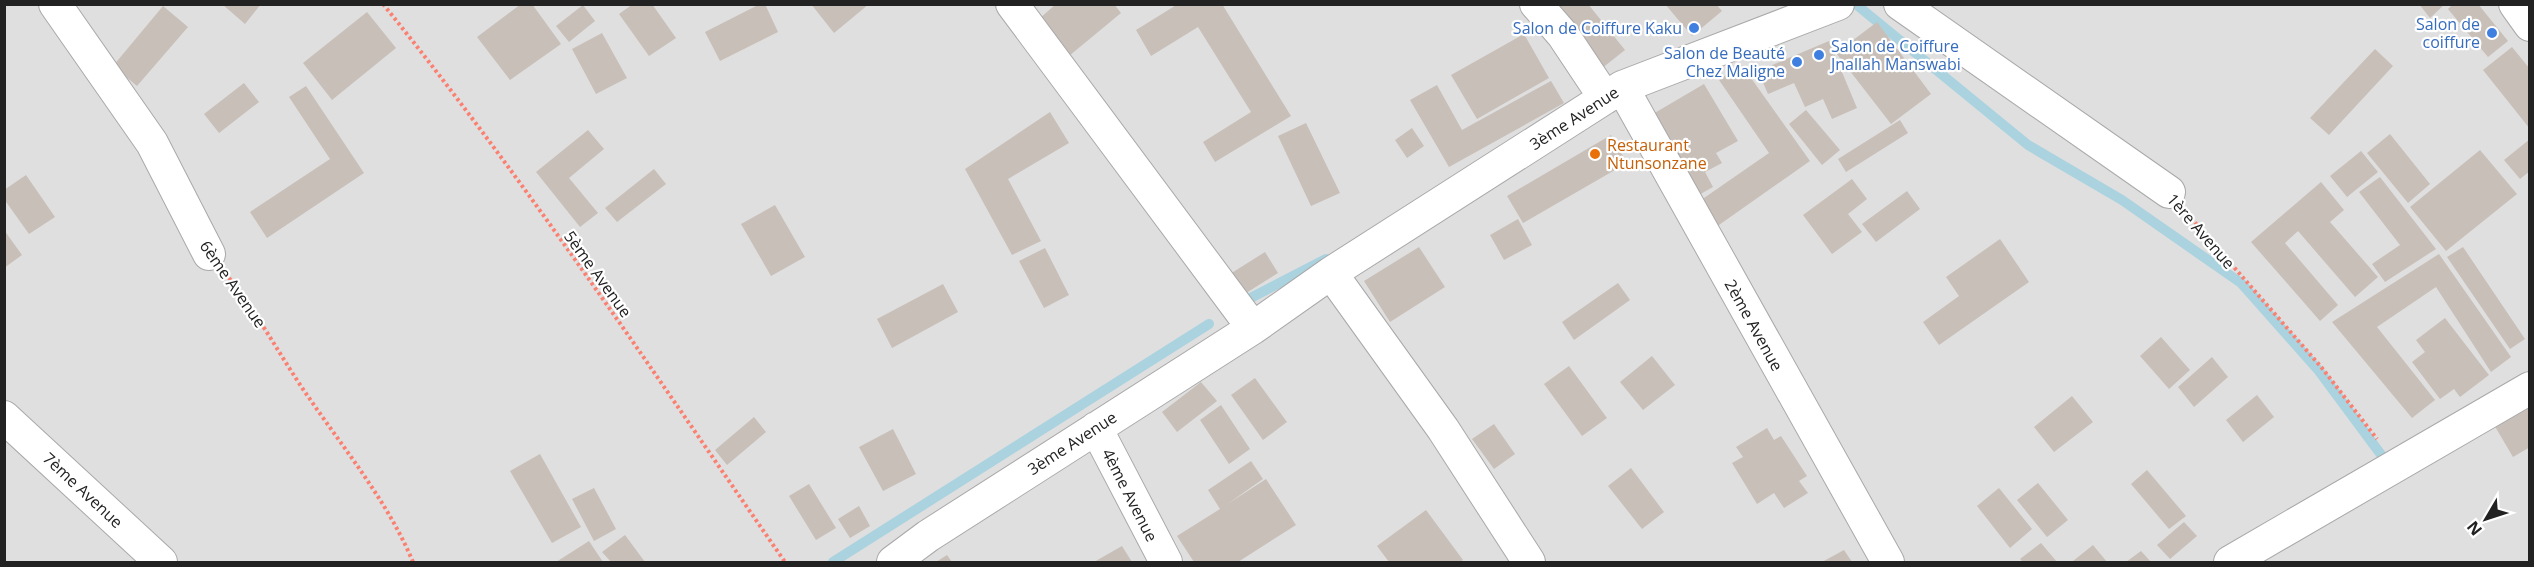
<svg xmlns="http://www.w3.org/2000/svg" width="2534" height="567" font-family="'Open Sans',sans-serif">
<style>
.residential{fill:#e0dfdf}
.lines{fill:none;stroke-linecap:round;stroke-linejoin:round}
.stream{stroke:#aad3df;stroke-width:10}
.building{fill:#c7bfb8}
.street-casing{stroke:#a9a9a9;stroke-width:34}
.path{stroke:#fa8072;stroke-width:4;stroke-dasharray:3 3;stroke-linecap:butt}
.street{stroke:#fff;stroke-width:32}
.shop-dot{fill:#3f7fe0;stroke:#fff;stroke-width:2}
.food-dot{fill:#e8710a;stroke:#fff;stroke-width:2}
.labels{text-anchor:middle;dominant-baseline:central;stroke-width:4.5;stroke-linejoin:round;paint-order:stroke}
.shop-label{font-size:16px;fill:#366cbe;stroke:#fff;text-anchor:end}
.street-label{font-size:16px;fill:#222;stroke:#fff}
.food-label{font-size:16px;fill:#c56008;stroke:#fff;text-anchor:start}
</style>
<rect width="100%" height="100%" fill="#f2efe9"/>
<!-- residential -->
<path class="residential" d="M5,5h2524v557h-2524z"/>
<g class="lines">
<!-- stream -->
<path class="stream" d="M1858,6l170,139 94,55 119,83 78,88 66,89
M1239,304l87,-45
M833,562l376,-238"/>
</g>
<!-- building -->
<path class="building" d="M222,4h39l-16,20z
M521,4h11l29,40 -51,36 -33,-43z
M633,4h19l24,34 -27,18 -30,-42z
M760,4h5l13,28 -58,29 -15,-29z
M811,4h58l-35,29z
M1056,4h58l7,9 -52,43 -30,-37z
M1178,4h44l69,112 -76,46 -12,-20 48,-30 -53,-85 -47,29 -15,-26z
M1557,4h31l37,46 -24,19z
M1665,4h51l6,7 -30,25z
M2419,4h26l-15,14z
M2453,4h25l30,37 -20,16 -40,-48z
M583,5l12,16 -26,21 -13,-16z
M163,6l25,21 -51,59 -24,-20z
M367,12l29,36 -64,52 -29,-37z
M1877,22l54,72 -40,30 -55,-71z
M602,33l25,45 -31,16 -24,-45z
M1524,34l25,44 -72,41 -26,-44z
M1829,41l28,67 -25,11 -9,-20 -18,8 -11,-24 -26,11 -10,-23z
M2512,47l18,22v60l-47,-59z
M2375,49l18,17 -64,69 -19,-17z
M1741,64l69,97 -101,71 -18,-25 78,-54 -50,-73z
M1551,81l13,22 -115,64 -39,-67 27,-15 25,45z
M244,83l15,19 -40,31 -15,-19z
M1704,84l34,57 -22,12 6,10 -17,9 8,15 -25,14 -47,-80z
M306,86l58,87 -97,65 -17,-26 80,-53 -41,-62z
M1806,110l34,40 -18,15 -33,-41z
M1050,112l19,31 -61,36 33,62 -29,14 -47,-86z
M1900,120l8,13 -62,39 -8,-13z
M1306,123l34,70 -29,13 -33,-70z
M1412,128l12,18 -17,12 -12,-18z
M588,130l16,19 -35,29 29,35 -18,14 -44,-55z
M2390,134l40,50 -22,19 -41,-50z
M1611,135l16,28 -104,60 -16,-27z
M2530,139v32l-10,8 -16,-19z
M2480,150l37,44 -71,57 -36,-44z
M2361,151l17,21 -31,25 -17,-21z
M654,169l12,15 -49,38 -12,-14z
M26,175l29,42 -26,17 -25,-35v-9z
M2380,177l56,72 -51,33 -13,-18 28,-19 -41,-53z
M1852,179l15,20 -19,15 14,18 -30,22 -29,-39z
M2321,182l23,28 -14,12 48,55 -23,20 -57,-66 -13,12 53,62 -18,16 -69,-79z
M1907,191l13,18 -44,33 -14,-18z
M775,205l30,52 -34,19 -30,-52z
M1518,219l14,26 -28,15 -14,-25z
M4,230l18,25 -18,13z
M2000,239l29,43 -90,63 -16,-23 36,-26 -13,-19z
M1419,247l26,40 -55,35 -26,-41z
M2463,247l62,92 -15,10 -63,-92z
M1045,248l24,47 -25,13 -25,-47z
M1265,252l13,21 -35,22 -13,-21z
M2439,254l72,103 -20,15 -55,-85 -59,40 58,73 -23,18 -80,-96z
M1618,283l12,17 -56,40 -12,-18z
M943,284l15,28 -66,36 -15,-29z
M2445,318l44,57 -29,22 -6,-8 -14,10 -28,-37 13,-10 -9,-12z
M2161,337l29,33 -21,19 -29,-33z
M1652,356l23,29 -32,25 -23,-28z
M2212,357l16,20 -34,30 -16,-20z
M1569,366l38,52 -25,18 -38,-52z
M1255,378l32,44 -24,18 -32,-45z
M1201,382l16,19 -40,31 -15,-20z
M2530,394v53l-17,10 -23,-39z
M2257,395l17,22 -31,25 -17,-22z
M2072,396l21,26 -39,30 -20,-25z
M1221,405l29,44 -21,15 -29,-44z
M754,417l12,15 -39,33 -12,-15z
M1494,424l21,30 -21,15 -22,-30z
M1767,428l7,12 7,-4 26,40 -8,5 9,12 -24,15 -10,-15 -17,11 -25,-41 11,-6 -7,-10z
M893,429l23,45 -33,17 -24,-44z
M540,454l41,73 -29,16 -42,-72z
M1251,461l12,18 -37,26 40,-26 30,46 -58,37h-44l-17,-26 43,-27 -12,-19z
M1631,468l33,44 -22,17 -34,-43z
M2147,470l39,46 -17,13 -38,-45z
M2038,483l30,37 -21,17 -30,-37z
M809,484l27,44 -20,12 -27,-44z
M594,488l22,41 -22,12 -22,-42z
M1999,488l33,41 -22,19 -33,-42z
M859,506l11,20 -20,12 -12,-19z
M1426,510l37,50 -3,2h-71l-12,-16z
M2184,522l13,14 -27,23 -13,-14z
M625,535l20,27h-34l-9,-10z
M589,541l14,21h-47z
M2041,543l16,19h-34l-3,-3z
M2093,545l14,17h-32l-2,-1z
M1122,546l10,16h-38z
M1844,550l8,12h-30z
M2141,551l10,11h-25z
M947,555l5,7h-16z"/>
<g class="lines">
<!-- street casing -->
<g class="street-casing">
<path id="street" d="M55,4l97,139 57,111
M1012,4l241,324
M1536,4l27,31 42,63
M1900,4l269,188
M2515,4l15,21
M1622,87l266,475
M1331,273l112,156 86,133
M4,417l157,145
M1096,428l70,134
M893,562l35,-26 325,-208 78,-55 291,-186 216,-83
M2230,562l300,-174"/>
</g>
<!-- path -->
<path class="path" d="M383,4c144,178 272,371 402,558
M2191,218l131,150 55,71
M229,278c29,36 50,76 76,114 38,56 82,108 108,170"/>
<!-- street -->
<use href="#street" class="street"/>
</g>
<!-- markers -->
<g class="shop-dot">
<circle cx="1694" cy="28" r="6"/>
<circle cx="2492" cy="33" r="6"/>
<circle cx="1819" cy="55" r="6"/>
<circle cx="1797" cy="62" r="6"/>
</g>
<circle class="food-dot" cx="1595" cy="154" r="6"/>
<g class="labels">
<!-- shop labels -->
<g class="shop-label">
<text x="2480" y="24">Salon de<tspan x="2480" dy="18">coiffure</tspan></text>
<text x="1682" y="28">Salon de Coiffure Kaku</text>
<text x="1831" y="46" text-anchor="start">Salon de Coiffure<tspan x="1831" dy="18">Jnallah Manswabi</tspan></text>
<text x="1785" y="53">Salon de Beauté<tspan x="1785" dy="18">Chez Maligne</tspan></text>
</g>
<!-- street labels -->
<g class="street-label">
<text transform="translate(1574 118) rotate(-33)">3ème Avenue</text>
<text transform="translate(2201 231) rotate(49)">1ère Avenue</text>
<text transform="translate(598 274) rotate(54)">5ème Avenue</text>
<text transform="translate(233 284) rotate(55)">6ème Avenue</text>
<text transform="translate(1754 325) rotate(61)">2ème Avenue</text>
<text transform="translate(1072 443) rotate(-33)">3ème Avenue</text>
<text transform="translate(83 490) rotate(43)">7ème Avenue</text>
<text transform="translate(1130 495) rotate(63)">4ème Avenue</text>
</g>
<!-- food labels -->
<g class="food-label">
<text x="1607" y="145">Restaurant<tspan x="1607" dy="18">Ntunsonzane</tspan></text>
</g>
</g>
<!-- border -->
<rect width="2534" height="567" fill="none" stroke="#222222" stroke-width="12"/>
<!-- north arrow -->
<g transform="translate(2486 519) rotate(231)" stroke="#ffffff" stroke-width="4.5" paint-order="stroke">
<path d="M0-4.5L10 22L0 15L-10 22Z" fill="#222222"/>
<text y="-9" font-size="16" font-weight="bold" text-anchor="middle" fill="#222222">N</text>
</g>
</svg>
